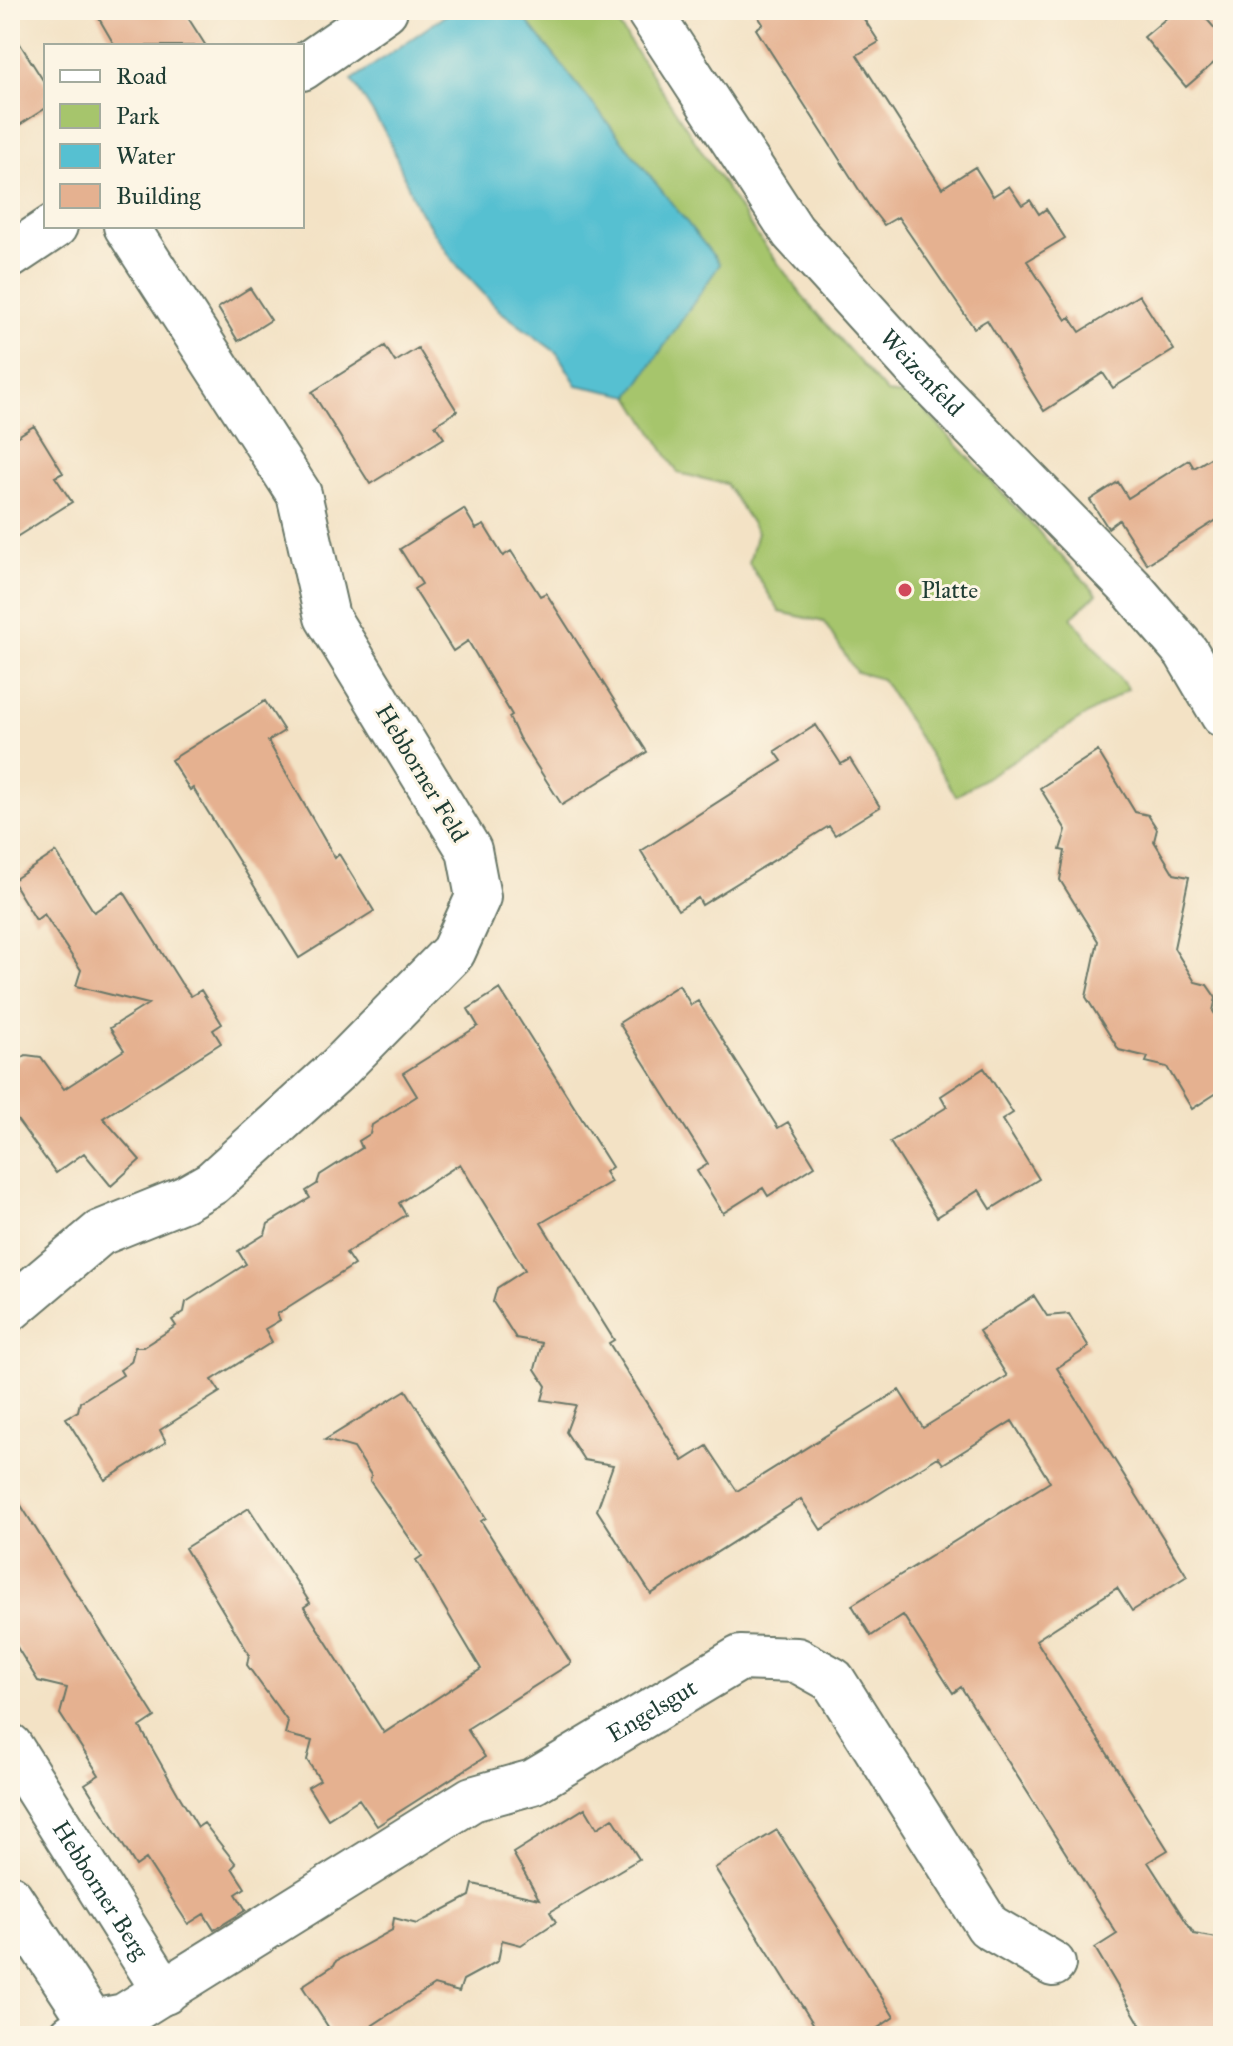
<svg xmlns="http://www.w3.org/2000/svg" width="1233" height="2046" font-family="'IM FELL Great Primer',serif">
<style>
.green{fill:#a6c56c;stroke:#628150;stroke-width:2}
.water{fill:#56c0d1;stroke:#3a7e82;stroke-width:2}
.building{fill:#e5b190}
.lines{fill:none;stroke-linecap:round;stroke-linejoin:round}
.minor-casing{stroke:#697767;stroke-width:48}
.minor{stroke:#fff;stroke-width:44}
.poi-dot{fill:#d1495b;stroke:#fcf5e5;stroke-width:3}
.labels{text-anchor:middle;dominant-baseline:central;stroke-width:6;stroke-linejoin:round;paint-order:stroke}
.street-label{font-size:24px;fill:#1f3d34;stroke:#fcf5e5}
.poi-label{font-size:24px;fill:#1f3d34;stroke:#fcf5e5;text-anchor:start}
</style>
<rect width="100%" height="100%" fill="#fcf5e5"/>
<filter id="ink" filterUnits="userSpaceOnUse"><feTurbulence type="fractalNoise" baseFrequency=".0125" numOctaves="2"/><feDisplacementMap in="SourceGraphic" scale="16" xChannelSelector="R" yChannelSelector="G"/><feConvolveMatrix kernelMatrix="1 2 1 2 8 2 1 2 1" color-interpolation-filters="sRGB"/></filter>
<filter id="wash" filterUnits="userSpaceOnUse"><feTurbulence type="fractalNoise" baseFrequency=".006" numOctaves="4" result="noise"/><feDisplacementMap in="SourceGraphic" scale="32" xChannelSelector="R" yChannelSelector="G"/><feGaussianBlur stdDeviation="1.8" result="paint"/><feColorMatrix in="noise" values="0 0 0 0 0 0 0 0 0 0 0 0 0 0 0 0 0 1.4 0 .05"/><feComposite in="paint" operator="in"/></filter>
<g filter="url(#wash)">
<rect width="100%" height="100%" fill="#f3e2c5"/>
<!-- green -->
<path class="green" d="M518,10h91l147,224 55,73 76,86 24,3 186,198 -26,23 57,72 -172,107 -74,-117 -26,-7 -32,-50 -44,-10 -31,-49 8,-31 -31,-48 -48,-11 -48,-77 89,-133z"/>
<!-- water -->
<path class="water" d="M453,10h65l202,254 -90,132 -53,-11 -20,-32 -57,-42 -47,-50 -38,-58 -27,-66 -36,-57z"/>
<g id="blocks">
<!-- building -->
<path class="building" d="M94,10h89l23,36h-91z
M754,10h104l21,32 -22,13 85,133 33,-21 18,29 16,-10 13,19 8,-5 9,14 7,-5 19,29 -38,23 39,59 4,-3 10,15 59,-37 35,55 -61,38 -10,-15 -59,38 -57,-91 -13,8 -76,-111 -14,8 -14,-18 -114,-178 7,-5z
M1176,10h23l24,28v17l-37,32 -42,-50z
M10,28l36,57v23l-36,23z
M250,288l21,32 -33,21 -20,-33z
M385,346l10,16 23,-14 39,63 -22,14 9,13 -74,46 -58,-92z
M34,426l29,47 -8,4 17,25 -62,39v-100z
M1223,450v66l-76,48 -28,-44 -11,8 -18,-28 28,-18 10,16 61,-38 5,8z
M464,509l12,20 8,-4 19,31 8,-5 29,45 6,-3 101,159 -85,53 -43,-67 -10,-21 3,-2 -44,-74 -15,10 -39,-62 8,-5 -22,-35z
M265,701l19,30 -16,10 67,117 4,-4 35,57 -75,47 -106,-170 -3,2 -19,-30z
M816,725l25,39 9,-5 30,48 -45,28 -6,-9 -127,79 -4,-7 -20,12 -37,-59 141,-90 -7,-10z
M1098,751l37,61 13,3 9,14 -3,12 20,33 15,3 -15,71 21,34 12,3 9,13 -3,13 10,16v62l-31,20 -25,-42 -21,-5 2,-5 -29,-7 -33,-53 12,-56 -38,-61 5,-29 -5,-1 6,-20 -26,-42z
M56,852l38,60 30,-20 57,91 10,13 10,-6 21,34 -9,6 8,13 -118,75 37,42 -29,26 -27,-33 -28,20 -46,-63v-44l16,-11 15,2 23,32 60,-39 -14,-22 38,-24 -72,-18 5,-16 -37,-56 -8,6 -24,-39z
M679,985l12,20 7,-4 80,127 10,-6 27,44 -47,30 -5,-8 -40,25 -26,-42 11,-7 -89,-141z
M500,989l112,178 -7,5 6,10 -70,41 73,117 -5,3 74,118 24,-15 30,45 162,-101 24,38 84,-52 -28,-45 55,-35 13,20 22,-2 20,33 -32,21 130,208 -55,35 -15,-23 -81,52 132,210 -20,12 46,72 29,5v97h-76l-52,-88 22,-14 -156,-247 -8,6 -50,-78 -32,21 -19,-31 198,-123 -38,-61 -69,43 -5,-7 -117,73 -20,-31 -150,95 -54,-84 16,-45 -29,-5 -18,-28 10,-27 -34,-5 4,-14 -11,-17 7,-26 -26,-5 -23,-36 4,-14 28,-18 -65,-106 -61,39 7,12 -60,38 8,12 -77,49 3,6 -15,9 7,13 -60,38 8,12 -60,38 6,12 -61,38 -39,-62 12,-7 2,-9 43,-27 -3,-5 11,-8 4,-15h8l33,-21 -4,-6 12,-8 2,-10 60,-38 -8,-13 27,-17 3,-10 42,-26 -4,-7 11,-7 3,-9 42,-27 -3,-7 11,-7 2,-9 45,-29 -14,-23 75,-47 -10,-17z
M984,1068l29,45 -11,7 37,59 -48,30 -12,-19 -42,27 -47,-75 57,-35 -6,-11z
M406,1390l80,128 -5,3 90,142 -104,66 18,28 -108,69 -18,-27 -31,20 -20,-32 12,-7 -13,-20 5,-19 -27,-7 3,-12 -41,-57 2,-11 -64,-106 64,-40 61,95 -6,4 80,126 97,-64 -65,-109 6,-4 -52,-75 1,-6 -17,-27 -29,-8z
M10,1488l145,229 -15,10 38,67 20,33 6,-4 32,41 -4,4 13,20 -9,6 10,16 -32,20 -10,-16 -16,10 -42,-65 -10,7 -51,-82 14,-9 -39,-61 7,-26 -29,-7 -28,-45z
M585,1808l12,20 16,-10 26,41 -89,53 6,10 -35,23 -19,-5 -4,21 -35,19 -4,12 -25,-7 -78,51h-22l-32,-50 32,-21 2,-4 56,-31 2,-12 23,6 53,-28 3,-12 66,15 -26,-46z
M777,1830l117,187 -28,19h-45l-106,-168z"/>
</g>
</g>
<g filter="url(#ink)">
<use href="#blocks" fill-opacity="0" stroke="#697767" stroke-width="2"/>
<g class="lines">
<!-- minor casing -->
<g class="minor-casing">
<g id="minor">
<path id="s1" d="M648,10l145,222 128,141 210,215 55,64 37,63"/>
<path d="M302,68l83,-58"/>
<path d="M10,256l45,-30"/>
<path d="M10,1309l90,-76 84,-34 28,-16 127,-115 114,-116 25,-55 -9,-47 -142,-233 -28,-123 -173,-268"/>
<path id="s2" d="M10,1746l155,246"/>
<path d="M10,1897l82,125"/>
<path id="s3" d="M71,2036l21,-14 32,-6 348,-217 61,-17 207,-124 57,2 36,20 155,246 65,38"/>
</g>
</g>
<!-- minor -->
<use href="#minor" class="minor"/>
</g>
</g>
<!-- markers -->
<circle class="poi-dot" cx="905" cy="590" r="8"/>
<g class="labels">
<!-- street labels -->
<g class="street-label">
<text stroke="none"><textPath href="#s1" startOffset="456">Weizenfeld</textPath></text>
<text transform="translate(422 773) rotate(59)">Hebborner Feld</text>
<text stroke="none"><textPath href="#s3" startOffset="670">Engelsgut</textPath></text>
<text stroke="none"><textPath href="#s2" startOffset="170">Hebborner Berg</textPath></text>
</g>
<!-- poi labels -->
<g class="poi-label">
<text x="921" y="590">Platte</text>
</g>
</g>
<!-- margin -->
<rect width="1233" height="2046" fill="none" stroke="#fcf5e5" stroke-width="40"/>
<!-- legend -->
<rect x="44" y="44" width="260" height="184" fill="#fcf5e5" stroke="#a4ab9e" stroke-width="2"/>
<rect x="60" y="70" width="40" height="12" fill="#ffffff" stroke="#a4ab9e" stroke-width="2"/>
<text x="116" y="84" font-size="24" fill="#1f3d34">Road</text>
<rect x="60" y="104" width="40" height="24" fill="#a6c56c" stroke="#a4ab9e" stroke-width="2"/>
<text x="116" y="124" font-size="24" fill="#1f3d34">Park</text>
<rect x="60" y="144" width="40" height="24" fill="#56c0d1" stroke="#a4ab9e" stroke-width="2"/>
<text x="116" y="164" font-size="24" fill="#1f3d34">Water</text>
<rect x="60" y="184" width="40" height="24" fill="#e5b190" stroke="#a4ab9e" stroke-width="2"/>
<text x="116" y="204" font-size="24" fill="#1f3d34">Building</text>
</svg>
